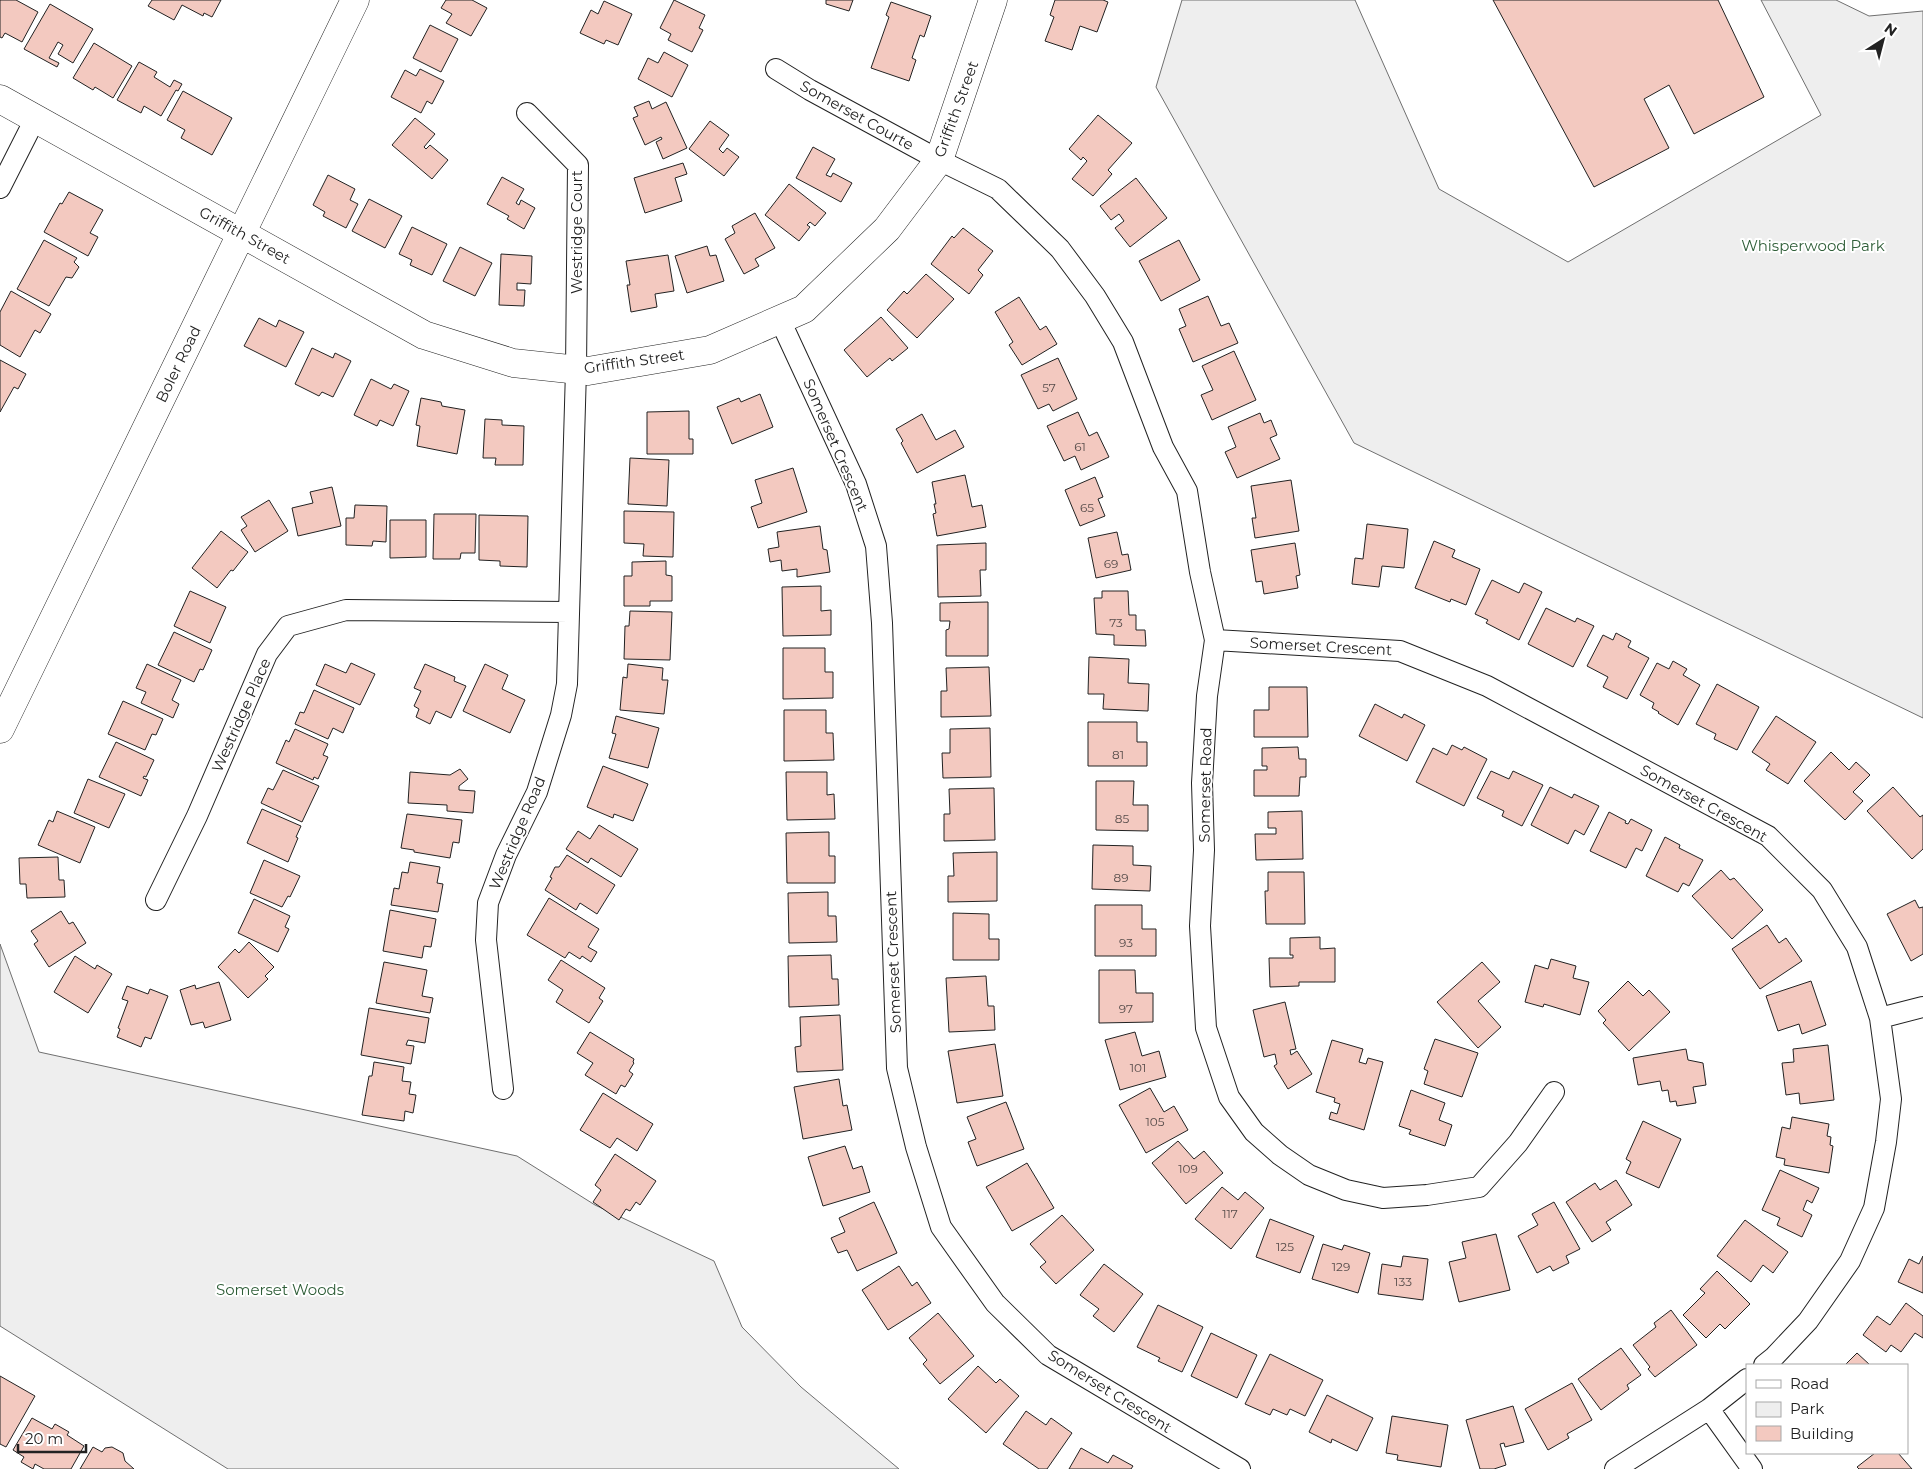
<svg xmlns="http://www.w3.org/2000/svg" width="1923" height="1469" font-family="Montserrat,sans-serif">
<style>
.green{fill:#eee;stroke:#6f6f6f}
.building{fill:#f3c9c0;stroke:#222}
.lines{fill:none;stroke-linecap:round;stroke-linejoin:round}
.street-casing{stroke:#222;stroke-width:22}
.secondary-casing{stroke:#222;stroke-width:29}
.street{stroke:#fff;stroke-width:20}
.secondary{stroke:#fff;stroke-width:28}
.labels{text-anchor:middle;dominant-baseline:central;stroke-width:4;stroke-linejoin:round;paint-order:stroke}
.number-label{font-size:12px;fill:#564c4a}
.street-label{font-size:15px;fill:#222;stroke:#fff}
.park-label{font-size:15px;fill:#2f5e38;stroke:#fff}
</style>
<rect width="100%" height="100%" fill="#fff"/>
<!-- green -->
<path class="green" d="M1182,0h173l84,189 129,73 253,-147 -60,-115h75l33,16 54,-5v707l-569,-275 -198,-356z
M0,944l39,108 478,104 78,49 119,56 28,66 59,60 98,82h-671l-228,-143z"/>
<!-- building -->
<path class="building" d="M0,0h16l22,12 -16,30 -17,-9 -3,5 -2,-1z
M152,0h69l-9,17 -8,-4 -1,3 -21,-11 -8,15 -26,-14z
M446,0h26l15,8 -16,28 -25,-13 6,-9 -11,-6z
M674,0l31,15 -6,13 4,2 -11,22 -24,-12 3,-6 -11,-6z
M826,0h27l-4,11 -23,-7z
M1055,0h48l5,2 -11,30 -17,-6 -8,24 -27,-9 9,-24 -4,-2z
M1493,0h225l46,97 -70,37 -25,-49 -25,14 25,49 -75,39z
M604,1l28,13 -14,31 -12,-5 -2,4 -24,-11 11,-23 7,4z
M891,2l40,14 -7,21 -4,-2 -8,23 4,2 -7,21 -38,-13 18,-51 -3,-2z
M50,4l43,25 -20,34 -15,-9 5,-9 -5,-3 -9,16 10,5 -2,4 -33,-18z
M430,25l28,14 -17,33 -28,-14z
M94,43l38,23 -19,32 -18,-11 -2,3 -20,-12z
M664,52l24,13 -16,32 -34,-18 10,-21 10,5z
M139,62l18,10 -3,5 16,10 4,-7 8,4 -4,7 -2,-1 -15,26 -17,-10 -3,7 -24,-13z
M420,69l24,12 -12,23 -5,-3 -6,12 -30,-16 14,-27 11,6z
M183,91l49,27 -20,37 -31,-17 4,-8 -18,-10z
M649,101l3,8 14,-7 21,46 -24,11 -7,-17 6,-3 -1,-2 -16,8 -12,-27 5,-2 -4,-9z
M1098,115l34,28 -24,27 4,4 -19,22 -21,-17 15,-18 -4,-4 -2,3 -12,-11z
M415,118l20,16 -11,13 2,2 4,-4 18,15 -16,19 -40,-34z
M710,121l19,14 -10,14 4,4 4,-5 12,9 -15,19 -35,-27z
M813,147l22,12 -9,16 5,2 2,-4 19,10 -11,19 -45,-24z
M683,163l4,11 -12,4 7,23 -37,12 -11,-35z
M328,175l27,14 -5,11 8,4 -12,24 -23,-12 2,-4 -12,-7z
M502,177l22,12 -8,14 3,2 2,-5 14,8 -11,21 -17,-10 2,-3 -22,-12z
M1136,178l31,40 -37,29 -15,-19 9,-7 -5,-7 -8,6 -11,-14z
M789,184l37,29 -11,13 -5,-4 -3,3 3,2 -11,14 -34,-26z
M69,192l34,18 -13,23 8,4 -10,19 -44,-24 16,-29 2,1z
M369,199l33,17 -17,32 -33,-17z
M755,213l20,35 -20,11 4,7 -15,8 -19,-35 10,-6 -3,-7z
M412,227l35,17 -15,31 -22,-10 2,-5 -13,-6z
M963,228l30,23 -15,19 5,5 -14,19 -38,-30 21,-28 2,2z
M44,240l33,18 -3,4 5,5 -7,11 -6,-1 -17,29 -32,-17z
M1179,240l21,40 -39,21 -22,-40z
M707,246l3,10 6,-1 8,26 -37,12 -12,-37z
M460,247l32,16 -17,33 -32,-15z
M501,254l31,2 -1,28 -14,-1v7h8l-1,16 -25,-1z
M668,255l6,36 -19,3 2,13 -26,5 -4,-27h3l-4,-24z
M926,274l28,25 -37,39 -30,-28 17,-19 3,3z
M11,291l40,23 -11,19 -5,-3 -15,27 -20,-12v-33z
M1208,296l13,30 8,-3 9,20 -45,19 -14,-33 7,-3 -7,-17z
M1019,297l21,33 6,-4 11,18 -35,21 -13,-20 4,-3 -18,-30z
M881,317l27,31 -16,13 -2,-3 -23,19 -23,-27z
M259,318l17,9 3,-7 25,12 -18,35 -42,-21z
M312,348l21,10 2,-5 16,8 -18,36 -11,-5 -3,4 -24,-12z
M1234,351l22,49 -44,20 -11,-25 12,-5 -11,-24z
M1058,358l19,41 -24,12 -4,-7 -11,5 -17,-34z
M0,360l26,14 -8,15 -4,-2 -14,25z
M371,379l20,10 3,-5 15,7 -16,35 -13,-6 -3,6 -23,-11z
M760,394l13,33 -41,17 -15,-37 22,-9 2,4z
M421,398l20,4 1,4 23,4 -8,44 -40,-8 3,-20 -4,-1z
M689,411v28h4v15h-46v-42z
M1078,412l11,24 8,-4 12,25 -28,13 -6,-14 -11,5 -17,-35z
M1260,413l4,10 7,-3 6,15 -7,3 10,21 -43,19 -12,-26 11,-5 -8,-20z
M922,414l14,26 19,-10 9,17 -47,26 -16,-30 2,-2 -7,-12z
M485,419l17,1v5l22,1 -1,39h-28l1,-7h-13z
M630,458l39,2 -2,46 -39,-2z
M793,468l14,44 -49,16 -7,-21 11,-4 -7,-23z
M965,475l7,32 10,-2 4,22 -49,9 -4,-22 3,-1 -2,-9h2l-4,-22z
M1095,477l8,20 -5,2 7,17 -25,10 -15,-36z
M1291,480l8,51 -44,7 -3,-20h4l-5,-32z
M332,487l9,39 -43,10 -6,-28 21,-5 -3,-11z
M269,500l19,31 -33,21 -14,-22 6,-4 -6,-9z
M355,505l32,1 -1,36 -13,-1 -1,5 -26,-1v-27h8z
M624,511l50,1 -1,45 -30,-1 1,-12 -20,-1z
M434,514h42l-1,39h-14l-1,6h-27z
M479,515l49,1 -1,51 -27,-1v-5l-21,-1z
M390,520h36v37l-36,1z
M1367,524l41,5 -4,39 -22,-2 -3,21 -27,-3 3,-26 8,1z
M820,526l3,23 4,1 3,22 -33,5v-8l-15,2 -1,-11 -11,2 -2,-13 11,-2 -2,-15z
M221,531l27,21 -15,19 -2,-1 -14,18 -25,-20z
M1117,532l5,23 6,-1 3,16 -35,8 -8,-40z
M1434,541l21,9 -3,7 28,12 -14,36 -15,-6 -1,3 -35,-14z
M986,543v27h-6l1,26 -43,1 -1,-52z
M1295,543l5,32 -4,1 2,12 -34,6 -2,-13 -6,1 -5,-32z
M666,561v14l6,1v25h-22v5h-26v-30h8v-14z
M1492,580l27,13 5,-10 18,9 -23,48 -33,-17 2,-3 -13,-6z
M821,586v25l10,-1v25l-48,1 -1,-49z
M190,591l36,16 -16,36 -36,-17z
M1102,591h26l1,24h7v15h9l1,16 -32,-1v-10l-18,-1 -2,-36h8z
M988,602v54h-42v-26l3,-1 1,-8h-10v-18z
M1546,608l29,14 2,-4 17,8 -21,41 -45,-23z
M630,611l42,1 -2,48 -46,-1 1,-33h4z
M174,632l38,18 -9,20 -3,-1 -6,13 -36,-17z
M1616,633l15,8 -3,6 21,11 -22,41 -24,-12 5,-10 -21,-11 16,-31 10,5z
M783,648h42v24h8v26l-50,1z
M1089,657l40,2 -1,24 21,1 -1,27 -45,-2 1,-15h-16z
M1673,661l14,8 -4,6 17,10 -22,40 -20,-12 1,-1 -7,-4 2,-5 -14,-8 17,-32 12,6z
M351,663l24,11 -15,31 -44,-20 9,-21 21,9z
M147,664l34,16 -9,20 7,4 -6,14 -32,-15 5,-11 -10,-4z
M425,664l30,13 -1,4 12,5 -15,32 -15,-7 -6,13 -14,-7 3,-8 -5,-3 7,-15 -7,-3z
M485,664l23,11 -6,14 23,11 -15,33 -47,-22z
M628,664l35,4 -1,12h6l-4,34 -44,-4 3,-33 4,1z
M989,667l2,49 -50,1v-26h6l-1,-23z
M1717,684l42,23 -22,43 -23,-11 2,-5 -20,-10z
M1269,687h38l1,50h-54v-27h15z
M314,690l40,18 -11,25 -10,-5 -5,11 -33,-15 5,-12 4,1z
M123,701l40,18 -7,16 -4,-1 -7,16 -37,-16z
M1375,704l27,14 2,-4 21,11 -18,36 -48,-25z
M784,710h42v23h7l1,27 -50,1z
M616,716l43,12 -11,40 -39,-10 7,-24 -4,-1z
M1776,716l40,26 -28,42 -22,-14 4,-6 -18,-12z
M1088,722h49v20h10v24h-59z
M990,728l1,49 -48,1 -1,-25h8v-24z
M295,729l33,15 -5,11 5,2 -10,22 -4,-2 -1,3 -37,-17 10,-23 3,2z
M116,742l38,18 -8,17 -2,-1 -1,2 5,2 -7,16 -42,-19z
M1452,745l10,5 2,-3 23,12 -23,47 -48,-24 17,-34 14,7z
M1298,747l1,12h7v18h-6l-1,19h-45v-26h13v-4h-5v-18z
M1831,752l18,18 7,-8 14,13 -17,17 10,9 -18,19 -41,-39z
M603,766l45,18 -15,37 -19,-7 -1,4 -26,-11z
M460,769l8,10 -9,7v4l16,1 -2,22 -26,-2v-6l-39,-2 2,-31 40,3z
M283,770l36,16 -17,36 -41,-19 7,-15 5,2z
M1491,771l18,8 4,-8 30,14 -21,41 -20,-10 2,-5 -27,-13z
M786,772h41v23l7,-1 1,25 -48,1z
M88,779l37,15 -16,34 -35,-15z
M1096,781h38l-1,24h15v26l-52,-1z
M1550,787l22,11 2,-4 25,12 -15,29 -9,-5 -7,14 -37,-19z
M1893,787l27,30 3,-2v34l-11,10 -45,-48z
M994,788l1,52 -51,1v-27h6l-1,-25z
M262,809l39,17 -5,11 2,1 -10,24 -41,-19z
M57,811l38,16 -15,36 -42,-18 11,-25 4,2z
M1302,811l1,48 -47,1 -1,-26h21v-6h-8v-16z
M1609,812l17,9 -1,2 3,1 3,-5 21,11 -10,21 -6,-3 -10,20 -36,-17z
M407,814l55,6 -3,23 -6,-1 -3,16 -36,-6v-2l-13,-2z
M599,825l39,24 -17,28 -30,-19 -3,5 -22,-14 12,-18 12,8z
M829,832v24h6v27h-48l-1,-50z
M1665,837l15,8 -1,3 24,12 -14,26 -6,-3 -5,9 -32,-16z
M1093,845l40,1v19l18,1 -1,25 -58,-2z
M997,852v49l-49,1v-26h6l-1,-23z
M567,855l48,30 -18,29 -17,-11 -4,7 -31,-20 7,-12 -2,-1 5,-10h4z
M58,857l1,23h5l1,17 -38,1 -1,-14h-6l-1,-26z
M264,860l36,16 -10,21 -2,-1 -6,11 -32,-14z
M410,862l30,5 -3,16 6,1 -5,28 -47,-7 3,-17 5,1 3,-17 6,1z
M1721,870l9,10 4,-2 29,32 -31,29 -40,-43z
M1268,872h36l1,52h-39l-1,-33h3z
M828,892v24h8l1,26 -48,1 -1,-50z
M549,898l50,31 -11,18 9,5 -6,10 -9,-6 -2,3 -11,-7 -4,6 -38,-23z
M254,899l36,17 -5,11 4,2 -11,23 -40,-19z
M1915,900l4,8 4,-1v47l-12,7 -24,-47z
M1095,905h47v24h14v27h-61z
M390,910l46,9 -5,28 -7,-1 -2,12 -39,-7z
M61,911l8,13 4,-2 13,21 -37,24 -15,-23 4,-3 -7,-10z
M953,913l36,1v25h10v21h-46z
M1767,925l12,18 7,-5 16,23 -42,28 -28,-40z
M1320,937v12l15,-1v34h-36v4l-29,1 -1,-29h24v-3h-3v-17z
M249,942l25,25 -9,9 3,3 -20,19 -30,-31 17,-18 4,4z
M831,955l1,24h6l1,26 -50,2 -1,-51z
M75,956l20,13 2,-4 15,9 -24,39 -34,-21z
M1551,959l25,7 -3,12 16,4 -9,33 -36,-11 -1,3 -18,-5 10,-37 13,4z
M561,960l44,28 -6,10 4,3 -14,22 -33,-21 7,-12 -15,-10z
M384,962l43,8 -5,26 11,2 -3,15 -54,-10z
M1482,962l18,20 -22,19 23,26 -23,21 -41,-46z
M1099,970h36l1,23h17v29l-54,1z
M986,976l2,30h6l1,24 -46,2 -3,-54z
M1628,981l15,15 6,-6 21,22 -41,39 -26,-28 3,-3 -8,-9z
M1811,981l15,44 -24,9 -3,-10 -21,7 -12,-35z
M219,982l12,38 -26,8 -2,-6 -12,3 -11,-35 15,-5 1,4z
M127,986l21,8 2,-5 18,7 -17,43 -6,-2 -4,10 -24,-10 3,-8 -2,-1 10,-27 -6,-2z
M1285,1002l11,47 -6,1 1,5 6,-4 15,23 -24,15 -14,-23 3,-2 -2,-10 -11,3 -11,-47z
M369,1008l60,10 -4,25 -17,-3 -2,5 8,1 -3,18 -50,-9z
M840,1015l3,55 -46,2 -2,-25 6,-1 -1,-29z
M590,1032l44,27 -1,3 1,1 -5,8 4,3 -8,13 -4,-2 -5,9 -31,-19 8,-12 -16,-10z
M1135,1032l7,24 17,-5 7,26 -46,13 -15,-50z
M1435,1039l43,14 -16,44 -38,-13 4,-13 -4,-2z
M1332,1040l31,9 -4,13 7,2 2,-6 15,4 -19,68 -35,-11 2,-7 6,2 3,-10 -6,-2 1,-4 -19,-6z
M995,1044l8,52 -46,7 -9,-52z
M1828,1045l6,55 -34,4 -1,-11 -13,2 -4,-32 12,-1 -1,-13z
M1686,1049l2,11 15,3 3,22 -13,2 3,16 -19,3 -1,-5 -6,1 -2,-12 -6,1 -2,-10 -22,4 -5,-27z
M374,1062l30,5 -2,14 9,1 -2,12 7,1 -3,18 -8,-2 -1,10 -42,-6 7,-39h3z
M839,1079l4,27 4,-1 5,25 -49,9 -9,-52z
M1150,1088l14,24 10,-6 14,24 -42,23 -27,-48z
M1411,1090l34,13 -6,17 13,5 -7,21 -36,-12 2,-4 -12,-4z
M603,1093l50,31 -16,27 -20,-13 -7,10 -30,-18z
M1006,1102l18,47 -47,17 -9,-24 8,-3 -9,-22z
M1792,1117l37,7 -2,12 4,1 -1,8 3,1 -4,27 -45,-8 1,-6 -9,-2 6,-30 8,2z
M1643,1121l38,18 -22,49 -33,-15 5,-11 -5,-3z
M1178,1141l16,18 10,-8 19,22 -37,31 -34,-41z
M845,1146l8,23 9,-3 8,26 -47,14 -15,-49z
M615,1154l41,27 -16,24 -4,-3 -6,9 -4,-2 -7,11 -26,-18 8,-12 -6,-5z
M1027,1163l27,45 -42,23 -26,-44z
M1780,1170l39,18 -7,15 -5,-3 -4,10 9,5 -10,22 -25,-12 3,-7 -18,-8z
M1616,1180l16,25 -26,17 5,8 -19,12 -26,-40 29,-19 5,7z
M1222,1187l16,13 7,-8 19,16 -33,41 -36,-30z
M874,1202l23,51 -40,18 -10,-21 -9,3 -7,-15 14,-6 -6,-14z
M1554,1202l26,47 -14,7 3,7 -16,8 -3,-5 -13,7 -19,-37 20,-11 -6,-11z
M1062,1215l32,35 -38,34 -16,-17 6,-5 -16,-18z
M1270,1219l44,17 -14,37 -44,-16z
M1745,1220l43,32 -15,21 -10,-8 -12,17 -34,-26z
M1496,1234l14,56 -51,12 -10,-40 17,-4 -4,-16z
M1323,1244l19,6 2,-5 26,8 -12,40 -46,-14z
M1403,1256l25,3 -5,41 -45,-6 4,-30 19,3z
M1923,1256v37l-25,-11 11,-23 10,5z
M1104,1264l39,30 -29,38 -21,-16 6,-7 -19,-14z
M899,1266l13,20 5,-4 14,21 -43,27 -26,-40z
M1717,1271l33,33 -25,25 -5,-5 -14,14 -23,-23 22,-22 -5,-4z
M1906,1303l17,13v22l-8,-5 -14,19 -10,-7 -5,7 -23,-17 14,-19 13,9z
M1158,1305l45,22 -21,45 -24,-11 2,-3 -23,-11z
M1671,1310l26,35 -42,32 -7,-8 2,-2 -17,-22 23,-18 -2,-4z
M938,1313l36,43 -34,28 -17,-20 4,-4 -18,-22z
M1211,1333l46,22 -20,43 -46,-22z
M1621,1348l20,27 -14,10 2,4 -28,21 -23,-31z
M1857,1353l13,12h-25z
M1270,1354l53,26 -18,36 -15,-7 -3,6 -14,-6 -3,6 -25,-11z
M978,1366l18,17 4,-4 19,17 -33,37 -38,-34z
M0,1376l35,20 -29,51 -6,-3z
M1572,1383l20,37 -25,14 2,4 -21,12 -23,-41z
M1327,1395l46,23 -16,33 -25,-12 -1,4 -22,-11z
M1513,1406l11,36 -19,5 -1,-4 -4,1 6,21 -12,4h-14l-14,-49z
M1026,1411l20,14 5,-7 21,15 -25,36h-8l-36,-25z
M1392,1416l56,9 -7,42 -44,-7 1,-5 -12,-2z
M32,1418l20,11 3,-5 14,8 -2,3 17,11 -13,23h-27l-9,-5 -2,5 -12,-7 3,-5 -11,-7z
M93,1447l9,5 3,-4 7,-1 11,6 2,8 9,8h-54z
M1081,1448l27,15 5,-8 20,11 -2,3h-62z
M1875,1453h23l14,16h-53l-2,-2z"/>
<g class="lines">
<!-- street casing -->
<g class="street-casing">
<path id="street" d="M776,69l34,21 129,70 59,29 62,60 35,47 28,46 40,105 24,44 13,81 15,68 -8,56 -5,87 2,67 -4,76 6,102 23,69 25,35 26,23 29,20 37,15 37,8 44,-3 52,-8 39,-44 36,-51
M0,188l35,-69
M780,320l76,164 20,62 6,77 15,445 19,79 25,80 54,76 53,52 192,114
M1215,640l185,11 87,35 281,150 54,54 35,57 23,71 11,81 -5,43 -12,66 -24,53 -42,60 -34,36 -10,8
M156,900l41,-84 70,-162 21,-28 58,-16 223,2
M1880,1018l43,-11
M503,1089l-17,-149 2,-37 18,-48 31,-63 24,-77 6,-31 9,-314 2,-205 -51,-52
M1709,1409l43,60
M1615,1469l94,-60 38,-30"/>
</g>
<!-- secondary casing -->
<g class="secondary-casing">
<path id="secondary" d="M0,99l424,236 89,28 75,8 122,-21 94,-41 83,-80 52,-69 54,-160
M0,729l355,-729"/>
</g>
<!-- street -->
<use href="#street" class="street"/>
<!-- secondary -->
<use href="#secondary" class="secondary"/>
</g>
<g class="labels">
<!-- number labels -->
<g class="number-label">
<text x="1049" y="387">57</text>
<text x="1080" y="446">61</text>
<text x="1087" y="507">65</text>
<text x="1111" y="563">69</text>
<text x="1116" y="622">73</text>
<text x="1118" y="754">81</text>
<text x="1122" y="818">85</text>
<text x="1121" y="877">89</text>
<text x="1126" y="942">93</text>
<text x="1126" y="1008">97</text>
<text x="1138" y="1067">101</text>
<text x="1155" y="1121">105</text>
<text x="1188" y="1168">109</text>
<text x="1230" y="1213">117</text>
<text x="1285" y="1246">125</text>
<text x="1341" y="1266">129</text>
<text x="1403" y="1281">133</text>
</g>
<!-- street labels -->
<g class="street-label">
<text transform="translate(956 109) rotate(-70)">Griffith Street</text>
<text transform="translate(857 115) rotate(29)">Somerset Courte</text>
<text transform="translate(576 232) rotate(-90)">Westridge Court</text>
<text transform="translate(245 235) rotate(29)">Griffith Street</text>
<text transform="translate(634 361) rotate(-8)">Griffith Street</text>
<text transform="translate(178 364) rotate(-64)">Boler Road</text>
<text transform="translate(836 445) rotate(67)">Somerset Crescent</text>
<text transform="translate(1321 646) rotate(3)">Somerset Crescent</text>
<text transform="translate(241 715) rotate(-66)">Westridge Place</text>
<text transform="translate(1205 785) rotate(-89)">Somerset Road</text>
<text transform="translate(1704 803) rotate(29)">Somerset Crescent</text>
<text transform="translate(517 833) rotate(-67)">Westridge Road</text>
<text transform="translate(893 962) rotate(-92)">Somerset Crescent</text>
<text transform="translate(1110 1391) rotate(32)">Somerset Crescent</text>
</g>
<!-- park labels -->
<g class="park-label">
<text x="1813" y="245">Whisperwood Park</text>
<text x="280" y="1289">Somerset Woods</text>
</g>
</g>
<!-- legend -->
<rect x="1746" y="1364" width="162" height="90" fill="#ffffff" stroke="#a7a7a7"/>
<rect x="1756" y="1380" width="25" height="8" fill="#ffffff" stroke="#a7a7a7"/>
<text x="1790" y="1389" font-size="15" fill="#222222">Road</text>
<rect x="1756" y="1402" width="25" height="15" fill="#eeeeee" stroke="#a7a7a7"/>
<text x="1790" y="1414" font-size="15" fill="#222222">Park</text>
<rect x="1756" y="1426" width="25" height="15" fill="#f3c9c0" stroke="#a7a7a7"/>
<text x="1790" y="1439" font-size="15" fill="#222222">Building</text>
<!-- north arrow -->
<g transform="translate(1883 40) rotate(36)" stroke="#ffffff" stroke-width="4" paint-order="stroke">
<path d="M0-4L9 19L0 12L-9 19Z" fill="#222222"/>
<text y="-8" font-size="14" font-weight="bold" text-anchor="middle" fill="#222222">N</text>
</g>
<!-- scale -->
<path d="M18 1444v8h68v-8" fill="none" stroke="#222222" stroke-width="2.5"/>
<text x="25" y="1444" font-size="15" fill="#222222" stroke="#ffffff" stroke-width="4" paint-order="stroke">20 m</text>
</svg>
